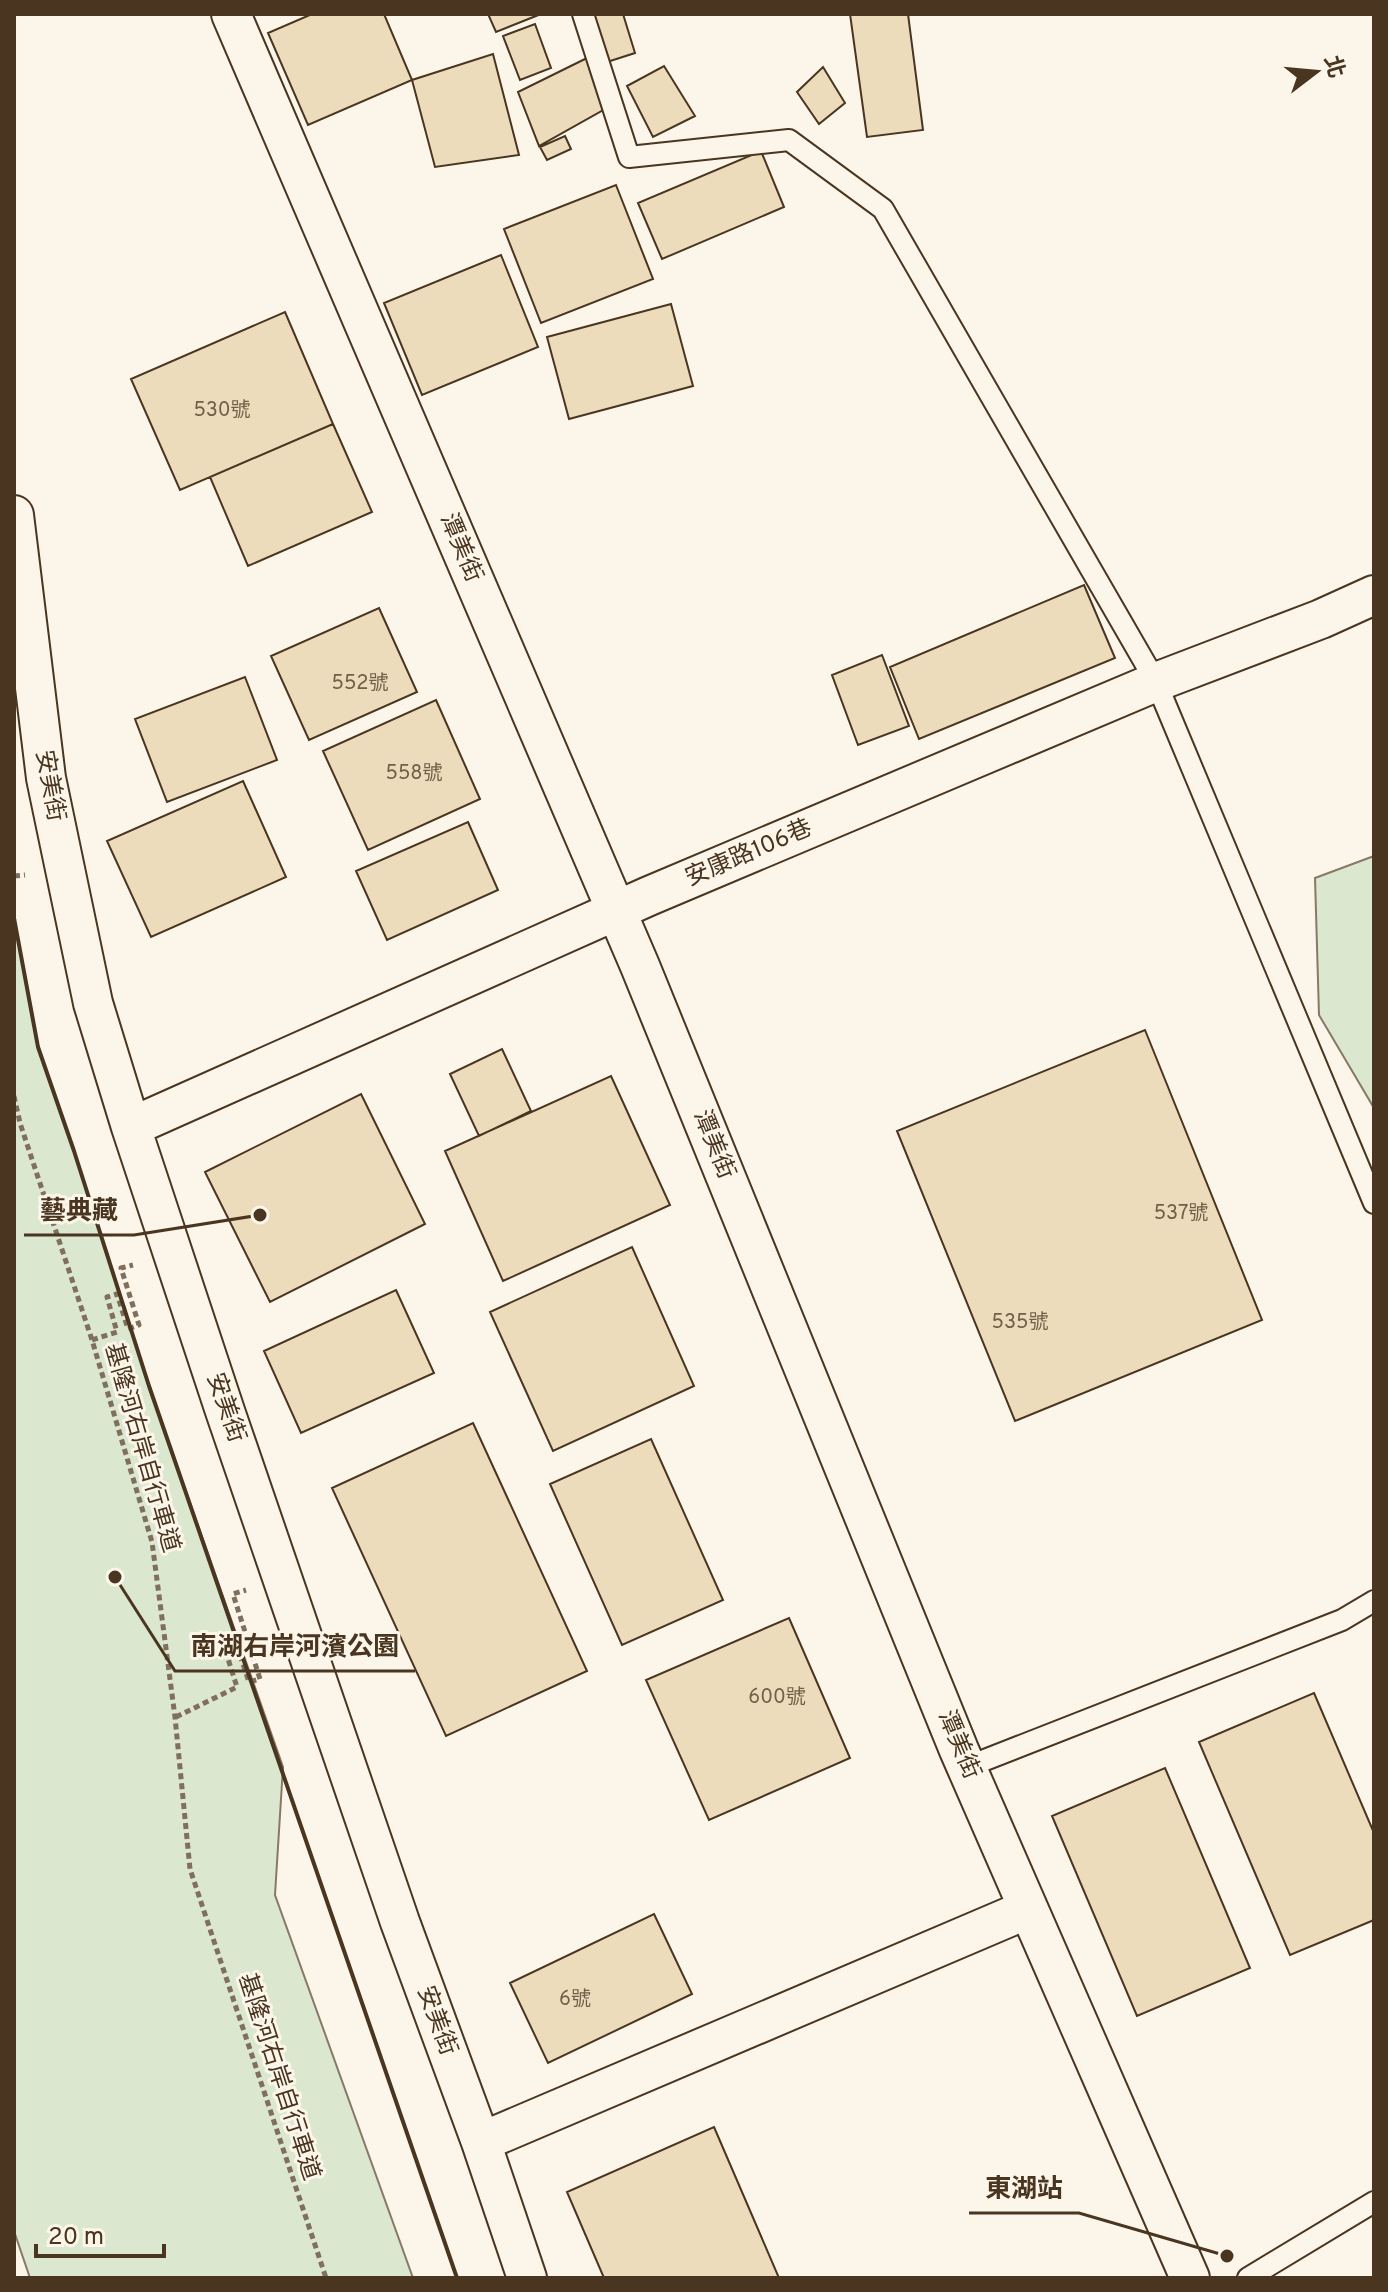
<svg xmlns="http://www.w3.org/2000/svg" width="1388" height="2292" font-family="Overpass,'Noto Sans TC',sans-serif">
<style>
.green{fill:#dce7d0;stroke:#887966;stroke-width:2}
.building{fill:#ecdcbc;stroke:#4a3520;stroke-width:2}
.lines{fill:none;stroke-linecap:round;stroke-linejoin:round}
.service-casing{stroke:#4a3520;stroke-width:24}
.minor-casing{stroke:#4a3520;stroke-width:42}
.path{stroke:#7f6f5c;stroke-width:5;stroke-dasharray:6 4;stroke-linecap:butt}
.service{stroke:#fbf6e9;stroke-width:20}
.minor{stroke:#fbf6e9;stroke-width:38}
.wall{stroke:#4a3520;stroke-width:4}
.labels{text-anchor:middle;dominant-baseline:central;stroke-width:6;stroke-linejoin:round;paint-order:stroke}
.number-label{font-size:20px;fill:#725f47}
.street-label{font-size:24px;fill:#4a3520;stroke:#fbf6e9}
.leader{fill:none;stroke:#4a3520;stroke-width:3}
.callout-dot{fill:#4a3520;stroke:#fbf6e9;stroke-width:3}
.callout-label{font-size:26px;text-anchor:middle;font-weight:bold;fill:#4a3520;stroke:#fbf6e9;stroke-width:6;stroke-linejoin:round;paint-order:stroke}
</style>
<rect width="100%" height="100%" fill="#fbf6e9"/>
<!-- green -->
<path class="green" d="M1374,856v252l-55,-93 -4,-137z
M14,918l24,129 36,104 75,235 134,381 -8,128 138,383h-383l-16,-47z"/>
<!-- building -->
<path class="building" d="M312,14h72l28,66 -104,45 -40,-92z
M488,14h53l-45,18z
M589,14h34l12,39 -31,10z
M850,14h58l15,116 -56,7z
M535,24l16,44 -31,12 -17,-44z
M493,54l26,101 -84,12 -23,-87z
M587,58l18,51 -66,37 -21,-54z
M664,66l31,50 -42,21 -26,-51z
M823,67l22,36 -26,21 -22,-32z
M565,136l6,13 -24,11 -7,-13z
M761,151l23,56 -122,52 -24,-56z
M616,185l37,94 -112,44 -37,-94z
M501,255l37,92 -116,48 -38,-92z
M671,304l22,82 -124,33 -22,-82z
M285,312l48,112 -153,66 -49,-111z
M333,424l39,88 -124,54 -38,-89z
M1084,585l31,73 -196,81 -29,-72z
M379,608l38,84 -108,48 -38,-84z
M882,655l27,71 -51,19 -26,-70z
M245,677l32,83 -110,42 -32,-83z
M436,700l44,99 -112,51 -45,-99z
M243,781l43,96 -135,60 -44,-96z
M468,822l30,68 -111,50 -31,-69z
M1145,1030l117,290 -247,101 -118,-290z
M502,1049l29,62 -52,25 -29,-62z
M611,1076l59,129 -167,76 -58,-130z
M361,1094l64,130 -155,78 -65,-130z
M632,1247l62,139 -141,65 -63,-139z
M396,1290l38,83 -133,60 -37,-82z
M473,1423l114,248 -141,65 -114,-248z
M651,1439l72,161 -101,45 -72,-161z
M789,1618l61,140 -141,62 -63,-140z
M1314,1693l60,140v87l-84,35 -91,-213z
M1165,1768l85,200 -113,48 -85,-200z
M654,1914l38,80 -144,69 -38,-80z
M714,2127l65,151h-175l-37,-86z"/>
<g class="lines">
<!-- service casing -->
<g class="service-casing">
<path id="service" d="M583,14l46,143 160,-17 94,69 273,473 218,521
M967,1767l375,-147 32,-19
M1248,2278l126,-76"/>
</g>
<!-- minor casing -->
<g class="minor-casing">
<path id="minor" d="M231,14l409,952 319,784 231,528
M14,515l32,263 47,225 38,124 94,284 175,511 81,220 46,136
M131,1127l518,-231 507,-214 165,-63 53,-24
M481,2142l547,-233"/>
</g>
<!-- path -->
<path class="path" d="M14,876l11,-1
M14,1096l6,27 72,217 60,202 23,175 15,152 136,409
M92,1340l25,-8 -10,-35 10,-3 11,35 11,-4 -18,-57 12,-3
M176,1717l61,-30 -9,-28 12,-4 9,27 11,-3 -27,-85 13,-4"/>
<!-- service -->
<use href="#service" class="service"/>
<!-- minor -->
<use href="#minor" class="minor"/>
<!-- wall -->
<path class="wall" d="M14,918l24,129 36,104 75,235 308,892"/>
</g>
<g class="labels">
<!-- number labels -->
<g class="number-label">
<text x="222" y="411">530號</text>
<text x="360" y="684">552號</text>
<text x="414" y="774">558號</text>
<text x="1181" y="1214">537號</text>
<text x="1020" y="1323">535號</text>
<text x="777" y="1698">600號</text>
<text x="575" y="2000">6號</text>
</g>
<!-- street labels -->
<g class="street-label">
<text transform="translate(460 548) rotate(67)">潭美街</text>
<text transform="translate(49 786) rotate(80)">安美街</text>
<text transform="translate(749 854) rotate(-23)">安康路106巷</text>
<text transform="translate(713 1145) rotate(68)">潭美街</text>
<text transform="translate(225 1408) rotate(71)">安美街</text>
<text transform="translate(141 1448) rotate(74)">基隆河右岸自行車道</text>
<text transform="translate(958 1745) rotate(67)">潭美街</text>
<text transform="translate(436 2021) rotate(70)">安美街</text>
<text transform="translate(278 2077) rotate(72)">基隆河右岸自行車道</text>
</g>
</g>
<!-- callouts -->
<path class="leader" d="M260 1215L134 1235H24M115 1577L175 1671H415M1227 2256L1079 2213H969"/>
<g class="callout-dot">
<circle cx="260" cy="1215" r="8"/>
<circle cx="115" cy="1577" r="8"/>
<circle cx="1227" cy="2256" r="8"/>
</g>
<g class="callout-label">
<text x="79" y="1219">藝典藏</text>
<text x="295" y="1655">南湖右岸河濱公園</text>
<text x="1024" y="2197">東湖站</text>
</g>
<!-- border -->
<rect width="1388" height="2292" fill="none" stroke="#4a3520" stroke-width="32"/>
<!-- north arrow -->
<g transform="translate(1316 72) rotate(74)" stroke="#fbf6e9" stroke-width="6" paint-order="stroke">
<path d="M0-6L14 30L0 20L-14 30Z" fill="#4a3520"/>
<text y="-12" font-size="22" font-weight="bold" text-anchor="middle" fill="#4a3520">北</text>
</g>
<!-- scale -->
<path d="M36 2244v12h128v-12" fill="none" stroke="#4a3520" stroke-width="4"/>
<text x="48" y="2244" font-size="24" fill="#4a3520" stroke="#fbf6e9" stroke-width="6" paint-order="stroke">20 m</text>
</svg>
